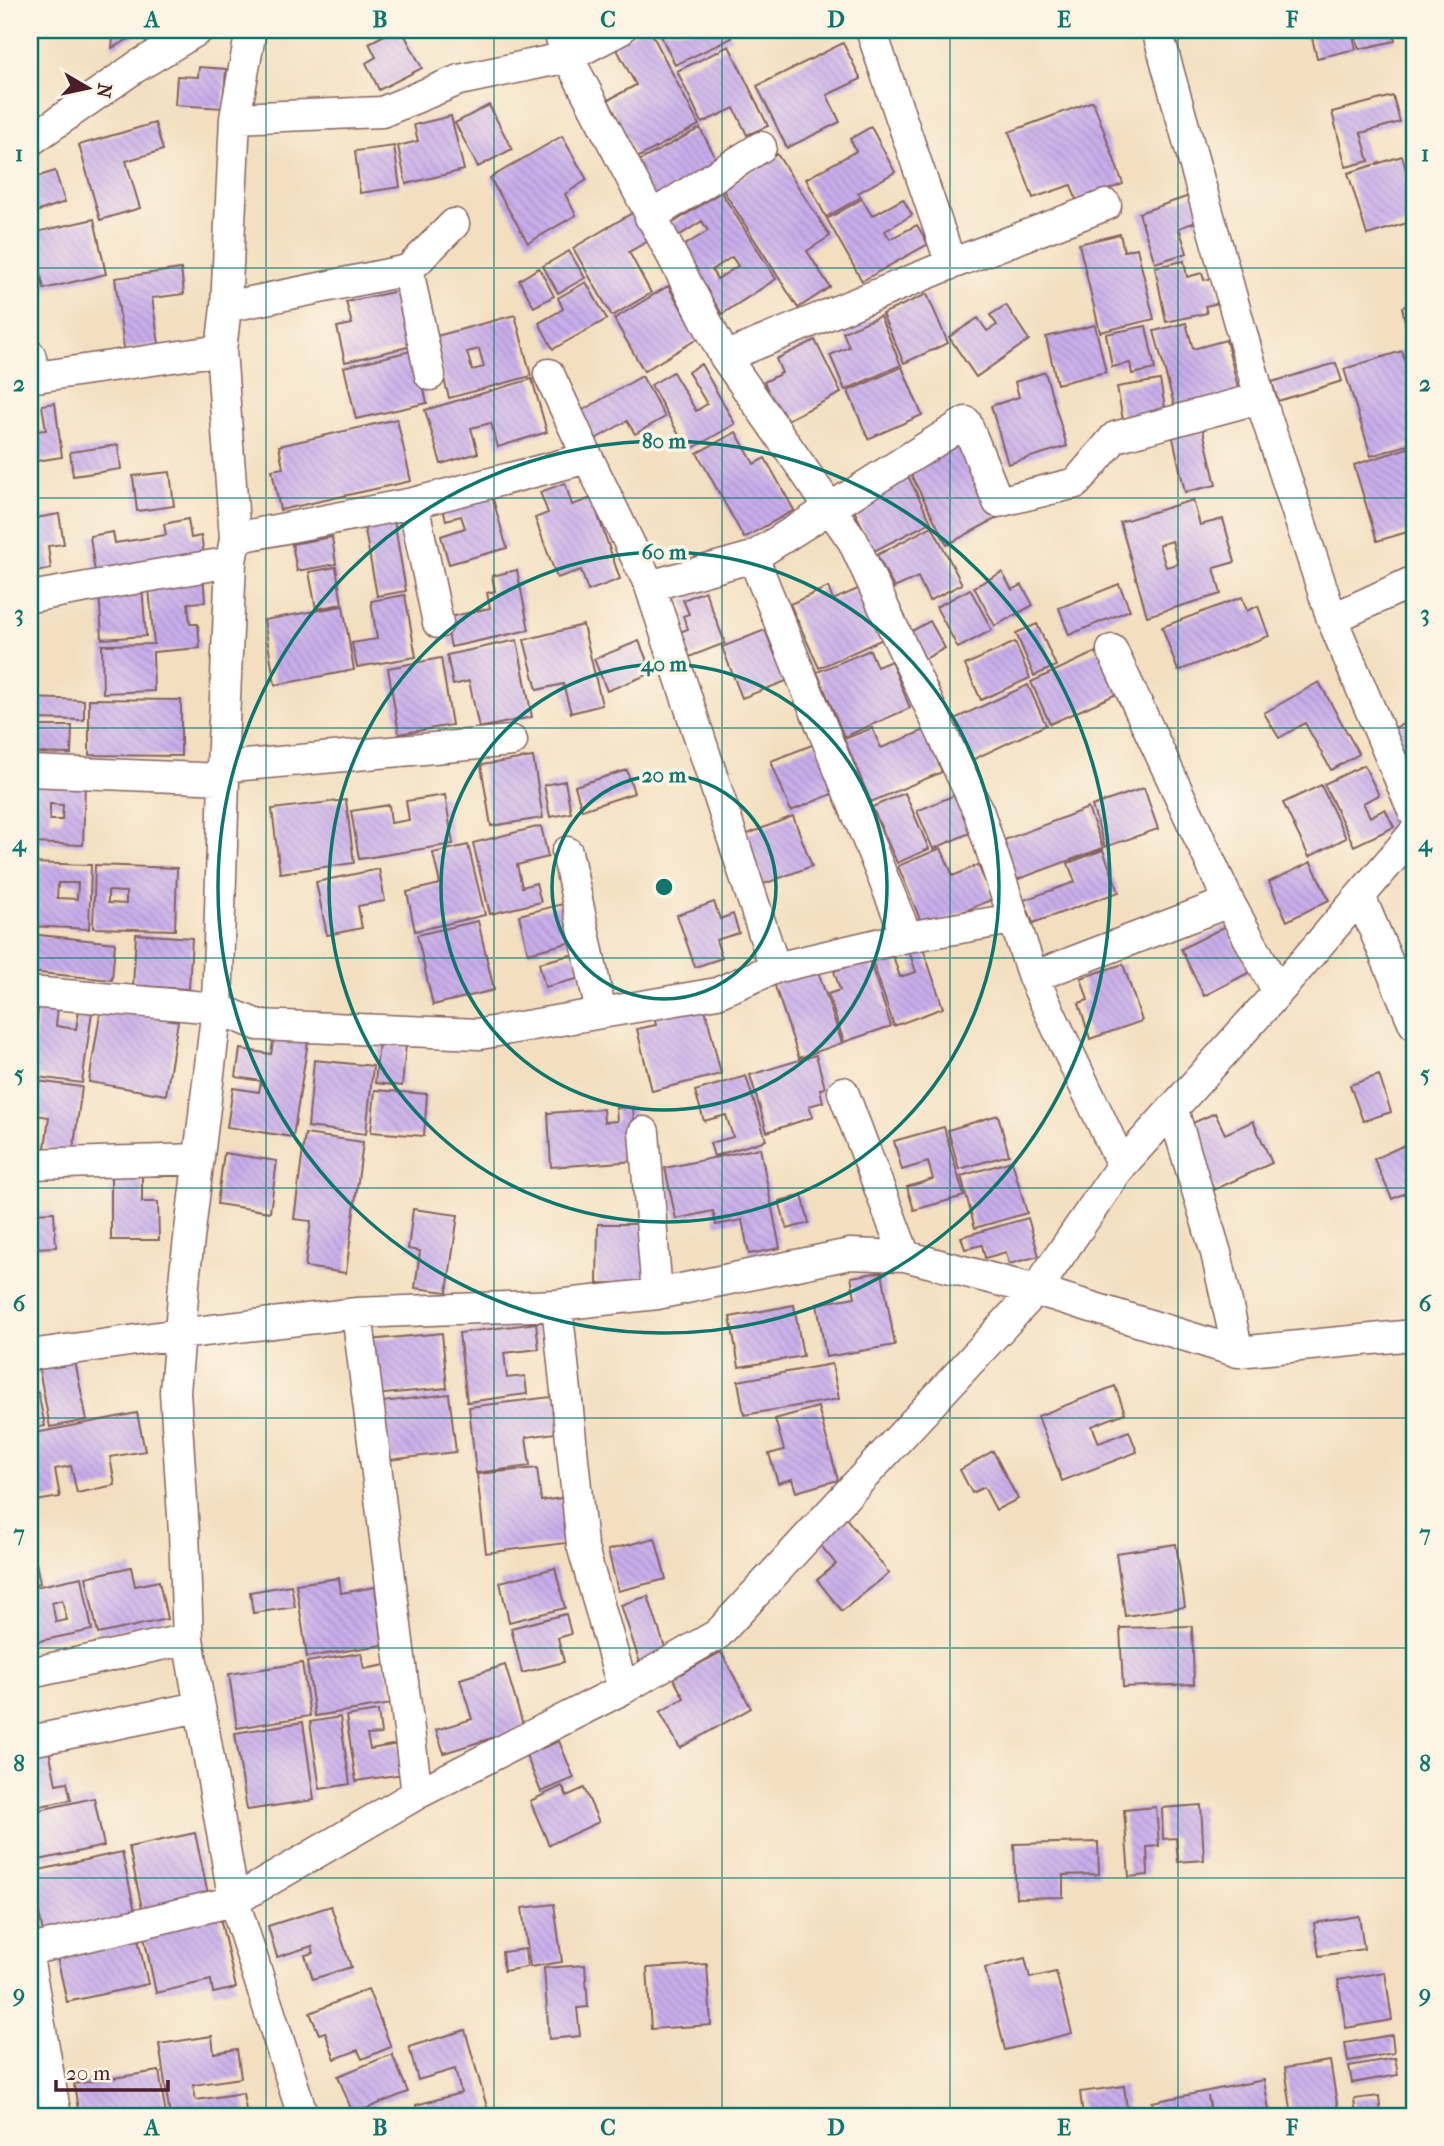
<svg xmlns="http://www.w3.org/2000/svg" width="1444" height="2146" font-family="'IM FELL French Canon',serif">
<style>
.building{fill:url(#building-back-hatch);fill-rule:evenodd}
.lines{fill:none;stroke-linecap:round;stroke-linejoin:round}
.minor-casing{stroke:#85625f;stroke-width:33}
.minor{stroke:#fff;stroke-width:30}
.grid{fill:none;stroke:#0f766e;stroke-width:2;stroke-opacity:0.55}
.ring{fill:none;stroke:#0f766e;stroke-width:3.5}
.centre{fill:#0f766e;stroke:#fcf5e5;stroke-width:3.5}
.ring-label{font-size:21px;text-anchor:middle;font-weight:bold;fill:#0f766e;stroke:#fcf5e5;stroke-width:7;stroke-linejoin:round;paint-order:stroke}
.neatline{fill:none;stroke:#0f766e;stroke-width:2.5}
.grid-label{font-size:23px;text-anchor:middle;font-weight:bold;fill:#0f766e}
</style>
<defs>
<pattern id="building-back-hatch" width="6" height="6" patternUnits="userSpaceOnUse" patternTransform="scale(1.75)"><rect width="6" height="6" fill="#c8adea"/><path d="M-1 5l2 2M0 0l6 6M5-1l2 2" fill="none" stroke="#ad94c9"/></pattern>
</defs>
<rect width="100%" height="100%" fill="#fcf5e5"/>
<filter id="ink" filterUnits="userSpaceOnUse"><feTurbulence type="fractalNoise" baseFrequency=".0143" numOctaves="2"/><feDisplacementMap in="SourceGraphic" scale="14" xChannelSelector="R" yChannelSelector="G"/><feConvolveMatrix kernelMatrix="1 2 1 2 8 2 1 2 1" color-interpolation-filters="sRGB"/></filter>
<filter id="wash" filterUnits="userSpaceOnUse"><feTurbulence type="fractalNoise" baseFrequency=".00686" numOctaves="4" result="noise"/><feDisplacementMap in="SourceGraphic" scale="28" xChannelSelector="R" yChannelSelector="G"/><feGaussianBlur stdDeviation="1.57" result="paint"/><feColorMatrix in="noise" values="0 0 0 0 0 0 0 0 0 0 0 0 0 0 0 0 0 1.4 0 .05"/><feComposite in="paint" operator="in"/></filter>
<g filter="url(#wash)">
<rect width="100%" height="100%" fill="#f3dfc0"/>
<g id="blocks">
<!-- building -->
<path class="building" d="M114,30h32l-34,18z
M394,30h8l20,38 -43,22 -13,-27 10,-6 -7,-14z
M640,30h10l49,95 -62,33 -29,-58 28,-15 -22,-41z
M658,30h70l4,8 -57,27z
M1310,30h42l4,19 -39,9z
M1354,30h39l2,11 -36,8z
M843,43l18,36 -34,16 13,27 -53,26 -30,-62z
M729,46l39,80 -21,9 -13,-27 -32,15 -25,-52z
M199,67l27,2 -3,39 -48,-3 2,-29 21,1z
M1393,96l7,26 -39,11 8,28 -23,6 -14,-55z
M1093,101l30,83 -46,18 -6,-17 -38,13 -24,-66z
M489,105l23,44 -34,18 -23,-44z
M451,116l13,54 -58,14 -8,-38 20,-5 -4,-16z
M155,123l8,27 -37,11 14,47 -40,12 -21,-75z
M871,127l24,45 -37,21 3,4 -35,20 -20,-38 50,-28 -6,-12z
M700,128l19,36 -66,35 -18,-36z
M562,136l25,44 -22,14 11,21 -48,28 -38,-65z
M394,146l6,41 -40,6 -5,-42z
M777,154l53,82 -23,15 23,36 -32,21 -75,-118z
M1402,156l12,41v24l-47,14 -19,-62z
M55,171l10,31 -35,12v-35z
M721,192l55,87 -54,35 -42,-66 28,-17 -6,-10 -25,16 -7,-12zM732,257l6,9 -21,13 -5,-9z
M1195,194l9,25 -25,9 8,25 -32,10 -16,-50z
M862,199l10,17 31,-17 9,16 -27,16 5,8 27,-14 11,19 -66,37 -35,-62z
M634,212l16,28 -21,12 22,41 -39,23 -39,-68z
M94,219l12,55 -62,15 -12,-56z
M1120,234l4,17 13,-3 17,71 -54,13 -21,-88z
M569,251l16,27 -27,15 -15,-27z
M1184,261l3,16 15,-4 2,7 10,-2 5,25 -14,3 2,7 -41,9 -11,-55z
M539,268l15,28 -20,11 -15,-27z
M181,269l3,25 -32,4 7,46 -35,5 -9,-71z
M586,282l21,37 -54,30 -14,-26 24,-14 -5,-11z
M668,286l31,52 -55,33 -30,-52z
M403,290l13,55 -71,17 -8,-35 15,-3 -6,-22z
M927,294l21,49 -44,20 -22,-49z
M1414,304v56h-1l-11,-53z
M1006,305l23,35 -53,37 -27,-40 29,-19 9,13 10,-6 -7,-10z
M515,315l16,61 -82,22 -16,-61zM479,349l5,18 -12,3 -5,-18z
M880,316l21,49 -56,25 -15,-35 19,-8 -6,-15z
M1186,323l7,26 33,-9 13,51 -64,17 -21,-77z
M1095,325l11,47 -49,12 -11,-47z
M1146,326l9,43 -23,5 -2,-11 -18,4 -6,-33z
M815,340l26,53 -58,29 -19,-40 18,-9 -6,-14z
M415,350l12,53 -71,16 -12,-52z
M1402,351l12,40v52l-43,13 -27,-87z
M1336,363l6,18 -64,20 -6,-19z
M701,364l34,60 -47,27 -37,-66 22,-13 23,39 11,-7 -19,-32z
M902,367l20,48 -54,24 -20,-48z
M1045,372l22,74 -59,18 -17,-58 28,-9 -4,-15z
M642,376l23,41 -30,17 -8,-13 -35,20 -16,-27z
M532,379l15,53 -49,15 -7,-24 -20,5 7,25 -37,11 -16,-54z
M1160,380l6,33 -43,7 -6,-33z
M55,403l7,54 -32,5v-30l16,-2 -4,-25z
M397,419l14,62 -131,29 -8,-40 11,-2 -4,-22z
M1201,422l15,63 -31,7 -14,-63z
M736,432l18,32 11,-6 29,52 -50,28 -47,-85z
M958,441l39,77 -50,27 -40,-78z
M118,445l3,24 -48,7 -3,-24z
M1414,446v84l-37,11 -23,-76z
M904,468l27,54 -57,29 -23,-47z
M170,472l4,34 -37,5 -4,-35z
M565,483l7,22 20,-7 28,81 -32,12 -7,-21 -24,8 -22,-60 13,-5 -8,-21z
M490,489l17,59 -58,16 -8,-28 24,-8 -4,-12 -15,4 -5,-17z
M1193,500l7,25 23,-6 12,43 -21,6 7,26 -74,22 -27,-94zM1172,541l6,23 -12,3 -7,-22z
M59,514l5,30 -16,2 3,23 -21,4v-54z
M188,519l3,19 10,-2 3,18 -109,19 -5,-37 23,-4 2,11 51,-8 -2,-11z
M394,520l12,71 -29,5 -13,-71z
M932,526l30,58 -33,17 -11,-24 -24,11 -17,-33z
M332,537l4,27 -39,7 -5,-27z
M336,567l6,37 -26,5 -7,-37z
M517,570l12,60 -78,17 -6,-29 45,-10 -3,-15 8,-2 -3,-15z
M203,572l2,30 -17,1 2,21h8l2,24 -47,4 1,39 -51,2 -1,-48 52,-1 -6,-67z
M1002,572l10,18 10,-5 11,20 -38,21 -21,-39z
M1119,584l11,26 -61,25 -10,-27z
M142,586l4,50 -44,3 -3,-50z
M828,587l5,13 27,-12 23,51 -64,29 -29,-64z
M970,589l22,41 -34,18 -22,-41z
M705,591l20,52 -41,16 -10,-25 14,-5 -5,-13 6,-2 -6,-14z
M405,595l11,62 -59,10 -5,-24 25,-4 -6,-38z
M1242,597l5,14 11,-5 11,30 -91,35 -16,-44z
M343,606l11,64 -79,15 -11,-65z
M930,621l15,27 -20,11 -15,-27z
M1037,624l19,42 -22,10 -18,-43z
M583,625l19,80 -31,8 -8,-29 -26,6 -13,-50z
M765,630l10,25 12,-5 10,27 -55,21 -20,-51z
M517,640l15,77 -53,11 -10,-47 -16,4 -6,-30z
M639,641l13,32 -45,18 -13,-32z
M1015,642l15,36 -49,22 -16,-35z
M870,650l7,17 14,-6 19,47 -66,29 -27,-65z
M1100,650l19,43 -69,31 -19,-42z
M441,658l11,67 -53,9 -11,-66z
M1319,682l40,72 -28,16 -26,-47 -26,15 -15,-25z
M1028,685l18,40 -78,37 -18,-41z
M30,698l54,2v20l-54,-1z
M89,699l92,1v56l-92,-1z
M1413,720l1,4v64l-30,-56z
M30,726h42l-1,28 -41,-1z
M872,728l9,20 44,-18 17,42 -71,30 -27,-63z
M817,743l20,49 -46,19 -20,-50z
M533,757l10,61 -52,8 -10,-61z
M1364,765l15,30 -16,8 7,14 15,-8 9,18 -40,19 -30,-62z
M627,770l7,23 -52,17 -7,-24z
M33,781l52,3 -2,61 -52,-2zM50,804l13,1 -1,15h-12z
M565,781l6,32 -21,4 -6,-32z
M1321,785l25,53 -37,19 -26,-54z
M1144,788l14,41 -53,18 -13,-41z
M905,793l24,56 -32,14 -25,-56z
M957,794l15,38 -39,17 -16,-38z
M445,795l8,49 -94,15 -8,-48 38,-6 2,18 18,-3 -3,-19z
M346,800l8,63 -74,10 -8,-64z
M1088,808l15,40 -87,32 -14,-39z
M793,816l19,50 -48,18 -19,-49z
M541,826l7,31 -31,8 5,22 14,-4 5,19 -51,12 -17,-71z
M468,845l17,70 -70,16 -8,-39 33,-8 -7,-31z
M941,848l12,28 25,-11 15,34 -69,30 -26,-63z
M1103,850l16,42 -86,31 -9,-23 51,-18 -7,-19z
M1311,862l18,38 -42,21 -18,-39z
M30,863l61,2 -2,64 -59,-3zM58,883h20l-1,16 -20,-1z
M95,865l82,3 -2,62 -82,-2zM108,891l18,1v12l-18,-1z
M379,869l6,32 -27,5 4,22 -35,7 -11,-53z
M714,902l6,17 13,-5 6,19 -23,7 6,18 -27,9 -18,-52z
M567,903l9,38 -48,12 -9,-38z
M478,921l16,69 -61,15 -16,-70z
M1226,926l24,46 -46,24 -23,-47z
M30,934l85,9 -3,37 -82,-8z
M136,934l56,4 -3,51 -56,-3z
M921,942l22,66 -49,18 -22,-66 20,-7 8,24 16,-5 -8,-24z
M575,954l6,24 -36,9 -6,-24z
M869,959l22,67 -47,16 -16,-48 12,-4 -6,-19z
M1123,964l19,57 -52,18 -11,-36 9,-3 -7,-22z
M817,968l25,75 -43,15 -25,-75z
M703,1000l18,74 -69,17 -15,-62 19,-4 -3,-13z
M39,1002l19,3 -2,21 20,3 3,-19 13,2 -10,71 -52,-7z
M101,1008l77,13 -12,74 -77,-13z
M275,1030l34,5 -16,102 -66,-10 6,-39 26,4 2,-11 -25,-4 4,-28 31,5z
M379,1041l27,3 -4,42 -27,-3z
M816,1055l9,33 -5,1 3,13 -14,4 4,11 -46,15 -17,-57z
M314,1060l59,6 -7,68 -58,-7z
M1379,1075l12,37 -28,9 -13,-36z
M746,1076l20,64 -52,16 -4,-13 23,-6 -7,-22 -22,6 -9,-30z
M30,1080l52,7 -9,65 -28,-4 4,-31 -19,-3z
M375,1090l52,4 -3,42 -53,-4z
M633,1107l3,54 -85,6 -3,-54 55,-4 1,13 13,-1 -1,-13z
M1215,1113l10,21 28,-13 19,42 -58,27 -28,-64z
M998,1115l11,40 -50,14 -11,-39z
M944,1127l20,69 -50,14 -7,-23 26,-8 -5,-17 -26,8 -8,-29z
M305,1134l58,8 -17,131 -41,-6 6,-46 -17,-2z
M1411,1142l3,7v40l-22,10 -18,-40z
M760,1148l20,100 -31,6 -7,-34 -26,5 -3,-14 -37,8 -11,-51z
M224,1153l53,8 -7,51 -53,-8z
M1012,1161l15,52 -52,15 -14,-52z
M111,1173h31v29h16l1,38h-48z
M802,1195l7,28 -22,6 -8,-28z
M413,1209l45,6 -11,77 -32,-4 5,-37 -12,-2z
M54,1212l2,35 -26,1v-35z
M1028,1218l11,38 -30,8 -3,-12 -21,6 -3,-13 -17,4 -4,-12z
M598,1224h46v60l-47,-1z
M882,1272l13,73 -69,12 -9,-53 38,-7 -4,-20z
M794,1305l9,51 -64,11 -9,-50z
M536,1323l3,26 -35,4 3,25 18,-2 2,18 -60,8 -8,-69z
M442,1333l5,55 -73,7 -5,-55z
M73,1352l14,68 -37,7 -13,-68z
M832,1364l7,35 -95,16 -6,-34z
M1115,1386l10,27 -33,13 7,17 30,-12 8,21 -75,29 -24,-65z
M38,1392l7,34 -15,3v-35z
M449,1394l7,58 -75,9 -7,-58z
M559,1396l4,36 -37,5 4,29 -54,7 -7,-66z
M818,1407l20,73 -42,12 -4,-13 -14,4 -9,-29 15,-4 -9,-31z
M137,1413l8,38 -35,6 5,28 -38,8 -6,-27 -16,3 5,28 -30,5v-68z
M993,1451l25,48 -22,11 -12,-23 -12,6 -12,-23z
M537,1468l4,33 27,-4 6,45 -88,11 -9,-79z
M846,1518l43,55 -47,38 -25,-31 19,-16 -19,-23z
M655,1538l11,41 -48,12 -10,-41z
M1176,1544l9,63 -60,9 -9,-63z
M36,1563l4,20 -10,3v-22z
M131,1567l4,19 24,-5 8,38 -69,15 -12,-57z
M555,1568l10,40 -56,14 -9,-40z
M82,1577l10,53 -62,13v-55zM62,1600l5,20 -11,2 -4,-19z
M339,1578l2,15 34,-6 8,58 -76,12 -11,-73z
M291,1585l4,22 -42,6 -3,-21z
M648,1596l19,58 -27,9 -19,-58z
M566,1614l5,20 -13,4 6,24 -42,11 -11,-45z
M1192,1626l2,58 -71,3 -3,-59z
M721,1652l30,56 -71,40 -20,-36 24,-14 -11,-20z
M361,1653l3,16 22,-4 6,39 -77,12 -8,-54z
M302,1663l8,53 -73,12 -8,-54z
M505,1665l19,63 -80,25 -8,-23 36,-11 -12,-40z
M378,1711l3,23 -14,1 3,14 28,-5 5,30 -47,7 -10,-65z
M340,1717l10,67 -30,5 -10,-67z
M303,1722l11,78 -67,10 -12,-77z
M559,1741l15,37 -33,14 -15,-37z
M49,1750l7,34 11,-2 4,18 -41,8v-54z
M562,1786l5,10 17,-8 15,34 -50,23 -19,-44z
M94,1798l10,48 -74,16v-50z
M1201,1805l3,55 -26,2 -2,-24 -13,1 -1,-31z
M1156,1807l3,39 -12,1 1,28 -19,2 -5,-67z
M195,1833l14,66 -66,14 -14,-66z
M1098,1842l1,32 -36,1v22l-47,1 -2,-54z
M122,1852l14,64 -92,20 -14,-64z
M554,1904l8,58 -32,5 -8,-59z
M331,1906l20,61 -38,12 -8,-24 9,-2 -2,-7 -35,11 -9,-31z
M218,1909l18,79 -23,5 -2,-13 -55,13 -14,-66z
M1359,1916l5,33 -45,7 -5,-33z
M136,1930l12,54 -81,18 -12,-54z
M525,1949l2,18 -23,4 -2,-19z
M1025,1958l5,20 26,-6 16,61 -67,17 -20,-82z
M707,1964l4,61 -60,4 -4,-61z
M585,1965l3,42 -11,1 3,28 -31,3 -5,-71z
M1385,1972l7,48 -46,8 -8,-48z
M368,1989l23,58 -29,12 -4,-9 -23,9 -10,-27 -6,2 -9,-21z
M465,2030l24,84 -9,2h-61l-3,-11 45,-12 -6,-24 -37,11 -9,-33z
M1392,2035l2,18 -46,8 -3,-18z
M212,2036l2,17 23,-4 4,29 -48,7 3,15 47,-7 4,23h-77l-11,-72z
M392,2054l16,38 -55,22 -15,-38z
M1395,2058l3,17 -46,8 -3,-17z
M1330,2061l9,55h-47l-7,-48z
M159,2071l7,45h-87l-5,-32z
M1264,2080l6,36h-58l-4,-20 3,20h-56l-3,-14z
M1124,2086l4,30h-45l-3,-24z
M1379,2096l2,20h-25l-2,-17z"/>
</g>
</g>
<g filter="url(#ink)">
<use href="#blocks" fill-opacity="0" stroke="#85625f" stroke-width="2"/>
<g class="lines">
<!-- minor casing -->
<g class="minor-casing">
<path id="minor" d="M251,30l-16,88 -9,189 -5,43 14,188 -4,24 -9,205 2,12 -7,229 -32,264 -10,120 9,140 4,107 46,262 69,215
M558,30l10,27 157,300 128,184 126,272 54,164 89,188
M871,30l80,234
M1157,30l103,368 72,221 82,194
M235,118l147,-6 77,-32 109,-23 52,-27
M30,141l106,-74 62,-37
M650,217l111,-70
M408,270l22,105
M226,307l182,-37 46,-46
M30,355l6,22 185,-27
M725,357l226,-93 155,-59
M549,374l39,84
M413,503l25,120
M235,538l178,-35 175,-45 62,128 125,382
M753,557l213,-135 32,80 78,-19 39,-46 145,-39
M650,586l103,-29 154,380
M30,597l201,-35
M1332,619l82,-38
M1112,650l117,252
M222,767l290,-26
M30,771l194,8
M567,852l34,161
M1360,896l54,128
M1033,977l196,-75 49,90
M30,992l187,16 41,17 222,9 237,-41 58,-25 132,-31 106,-18
M843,1092l62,164
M1173,1110l43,143 22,99
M644,1132l13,162
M30,1164l169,-5
M557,1305l25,240 41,144
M357,1313l60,481
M30,1355l149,-21 178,-21 200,-8 100,-11 193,-40 55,2 131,34 202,62 176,-17
M30,1673l158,-34
M30,1741l169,-34
M30,1950l204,-49 183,-107 206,-105 95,-55 318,-344 86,-125 156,-173 136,-159
M30,1968l26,148"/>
</g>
<!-- minor -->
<use href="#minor" class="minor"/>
</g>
</g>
<!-- grid -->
<path class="grid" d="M266,30v2086M494,30v2086M722,30v2086M950,30v2086M1178,30v2086M30,268h1384M30,498h1384M30,728h1384M30,958h1384M30,1188h1384M30,1418h1384M30,1648h1384M30,1878h1384"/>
<!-- distance rings -->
<g class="ring">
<circle cx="664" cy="887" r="112"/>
<circle cx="664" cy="887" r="223"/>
<circle cx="664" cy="887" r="335"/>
<circle cx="664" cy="887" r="446"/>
</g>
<circle cx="664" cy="887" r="10" class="centre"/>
<g class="ring-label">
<text x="664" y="448">80 m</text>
<text x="664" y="559">60 m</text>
<text x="664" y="671">40 m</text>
<text x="664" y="782">20 m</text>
</g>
<!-- margin -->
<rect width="1444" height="2146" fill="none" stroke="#fcf5e5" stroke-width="77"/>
<!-- north arrow -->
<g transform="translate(88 88) rotate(99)" stroke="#fcf5e5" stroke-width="5" paint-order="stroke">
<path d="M0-5L12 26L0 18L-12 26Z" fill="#4a1f2b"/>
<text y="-10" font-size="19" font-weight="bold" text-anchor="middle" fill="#4a1f2b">N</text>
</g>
<!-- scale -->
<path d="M56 2080v10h112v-10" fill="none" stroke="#4a1f2b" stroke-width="3.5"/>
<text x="66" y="2080" font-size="21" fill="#4a1f2b" stroke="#fcf5e5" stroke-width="5" paint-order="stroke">20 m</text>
<rect x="38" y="38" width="1368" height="2070" class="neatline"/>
<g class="grid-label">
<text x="152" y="27">A</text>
<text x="380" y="27">B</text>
<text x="608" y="27">C</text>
<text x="836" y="27">D</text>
<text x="1064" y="27">E</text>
<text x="1292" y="27">F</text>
<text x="19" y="161">1</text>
<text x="1425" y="161">1</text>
<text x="19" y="391">2</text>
<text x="1425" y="391">2</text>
<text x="19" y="621">3</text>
<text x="1425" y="621">3</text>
<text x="19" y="851">4</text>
<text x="1425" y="851">4</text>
<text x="19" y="1081">5</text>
<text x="1425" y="1081">5</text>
<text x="19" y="1311">6</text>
<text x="1425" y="1311">6</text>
<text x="19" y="1541">7</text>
<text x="1425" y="1541">7</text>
<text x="19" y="1771">8</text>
<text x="1425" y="1771">8</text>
<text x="19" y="2001">9</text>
<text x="1425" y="2001">9</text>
<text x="152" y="2135">A</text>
<text x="380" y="2135">B</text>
<text x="608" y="2135">C</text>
<text x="836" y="2135">D</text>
<text x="1064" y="2135">E</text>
<text x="1292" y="2135">F</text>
</g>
</svg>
